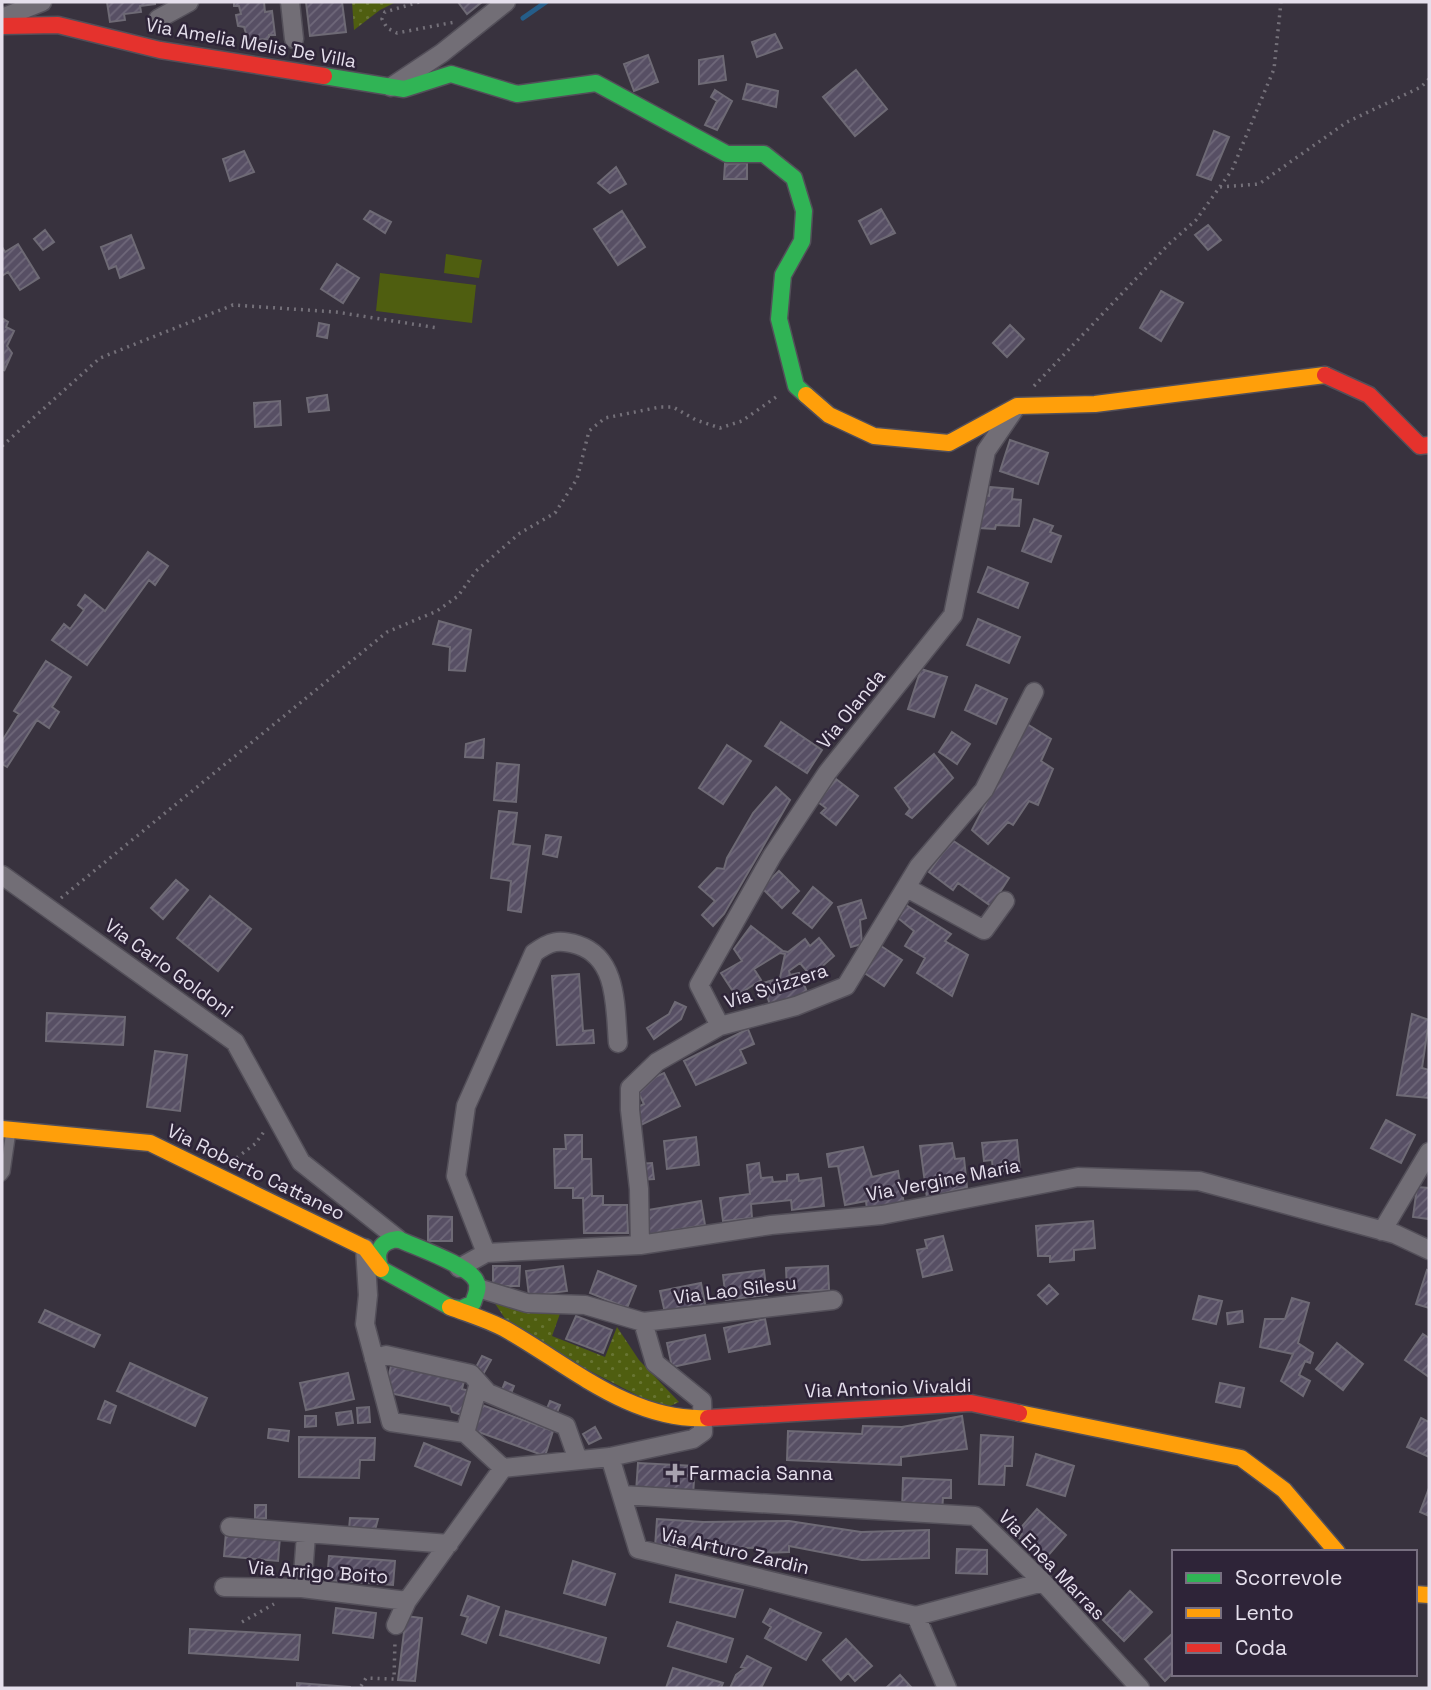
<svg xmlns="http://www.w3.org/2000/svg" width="1431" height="1690" font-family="'Space Grotesk',sans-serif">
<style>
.park{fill:url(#park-dots)}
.pitch{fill:#4f5e10}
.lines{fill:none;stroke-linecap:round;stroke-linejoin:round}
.stream{stroke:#255d89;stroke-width:5}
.building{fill:url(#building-hatch);stroke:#6e6a75;stroke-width:2}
.lane-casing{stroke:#534f59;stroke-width:12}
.street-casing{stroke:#534f59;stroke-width:21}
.fast-casing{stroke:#534f59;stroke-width:19}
.slow-casing{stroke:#534f59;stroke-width:19}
.jam-casing{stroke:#534f59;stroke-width:19}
.path{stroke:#747079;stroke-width:3.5;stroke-dasharray:2 5;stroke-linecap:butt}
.lane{stroke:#726e76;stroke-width:9}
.street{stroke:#726e76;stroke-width:18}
.fast{stroke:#30b455;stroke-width:16}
.slow{stroke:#ff9f0a;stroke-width:16}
.jam{stroke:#e5322d;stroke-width:16}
.poi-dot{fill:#a8a2af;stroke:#2e2438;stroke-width:2.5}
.labels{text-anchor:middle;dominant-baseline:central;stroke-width:5;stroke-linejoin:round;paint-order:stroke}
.street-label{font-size:19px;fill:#e5dfec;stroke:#2e2438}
.poi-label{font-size:19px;fill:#e5dfec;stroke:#2e2438;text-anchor:start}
</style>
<defs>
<pattern id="park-dots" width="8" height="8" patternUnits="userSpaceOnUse" patternTransform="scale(1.75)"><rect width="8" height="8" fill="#4f5e10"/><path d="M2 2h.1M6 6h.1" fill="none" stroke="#687533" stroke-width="1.8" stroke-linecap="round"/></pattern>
<pattern id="building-hatch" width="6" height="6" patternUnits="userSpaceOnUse" patternTransform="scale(1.75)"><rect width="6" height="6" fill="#574f64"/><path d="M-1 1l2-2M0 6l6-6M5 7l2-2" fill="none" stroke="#6f687a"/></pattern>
</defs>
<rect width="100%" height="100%" fill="#38323e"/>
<!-- park -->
<path class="park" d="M352,2h44l-16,8 -26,20z
M492,1299l70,9 -10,28 53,21 12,-30 22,33 40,42 -15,7 -150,-77z"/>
<!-- pitch -->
<path class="pitch" d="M446,254l36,6 -3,18 -35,-5z
M380,273l96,12 -4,38 -96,-12z"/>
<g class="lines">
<!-- stream -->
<path class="stream" d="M523,18l23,-16"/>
</g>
<!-- building -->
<path class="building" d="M107,2h48v2l-15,2 1,6 -17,2 1,6 -15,2z
M234,2h30l1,10 7,-1 3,24h-6v4l-21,1 -4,-13 -6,-1 -2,-11 5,-1 -2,-8h-5z
M306,2h36l4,30 -36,4z
M458,2h24l-15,12z
M775,34l7,14 -25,9 -5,-15z
M648,55l10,27 -24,9 -10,-27z
M723,56l3,24 -27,4v-24z
M856,70l31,39 -32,27 -32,-39z
M747,84l31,7 -2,16 -33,-8z
M715,90l17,11 -15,29 -12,-5 12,-24 -6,-4z
M1214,131l15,6 -18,43 -14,-5z
M244,151l10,21 -24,9 -7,-22z
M747,163v16h-23l1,-15z
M616,167l10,17 -16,9 -12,-10z
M881,209l14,24 -24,11 -12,-23z
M370,211l21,11 -6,11 -21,-14z
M622,211l23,36 -27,18 -24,-36z
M1208,225l13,15 -13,10 -13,-15z
M45,230l9,12 -11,8 -9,-11z
M131,235l13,33 -24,10 -4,-12 -7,3 -8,-22z
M18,244l21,34 -19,12 -12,-18 -6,4v-29l3,5z
M337,264l22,14 -16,25 -22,-14z
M1161,291l22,12 -22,38 -21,-13z
M2,318l6,4 -2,5 8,4 -7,15 5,7 -8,18z
M319,323l10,2 -2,13 -10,-2z
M1010,325l14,14 -17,18 -14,-14z
M327,395l2,15 -20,2 -2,-14z
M280,401l1,24 -26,2 -1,-24z
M1010,440l38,13 -10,31 -38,-13z
M990,487l23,2 -1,10 9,1 -2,26 -23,-1 -1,4 -16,-1 2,-33 8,1z
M1034,519l19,7 -3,6 11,4 -10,26 -29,-11z
M148,552l20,14 -13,19 -6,-5 -62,85 -35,-25 12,-16 6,5 14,-19 -6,-5 7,-10 20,16z
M988,567l40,16 -10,25 -40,-16z
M978,619l42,18 -11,26 -42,-18z
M439,621l32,9 -6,41 -16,-1 1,-23 -17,-3z
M46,661l25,16 -19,30 7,5 -10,16 -12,-8 -30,47 -5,-3v-23l17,-27 -5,-3z
M921,669l26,8 -13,40 -26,-8z
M976,685l31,14 -11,25 -31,-14z
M781,722l41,28 -15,23 -42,-27z
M1027,724l24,15 -10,22 12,8 -15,36 -9,-4 -16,24 -5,-3 -20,22 -16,-14z
M952,732l18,12 -13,20 -18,-12z
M484,739l-1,19 -18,-1 1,-13z
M727,745l24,16 -28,43 -24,-16z
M934,754l19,24 -41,40 -6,-4 4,-5 -15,-21z
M497,763l22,2 -3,37 -22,-2z
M836,779l22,17 -22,29 -15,-12 5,-5 -8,-6z
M776,787l14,13 -66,114 -11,12 -11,-11 13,-14 -16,-14 18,-19 7,1 3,-11 26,-45z
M499,811l18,2 -4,31 17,2 -9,66 -13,-2 3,-29 -20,-3z
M546,835l15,2 -4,20 -14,-3z
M952,840l57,38 -18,28 -33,-23 -5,7 -24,-18z
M779,871l20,20 -17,17 -20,-20z
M176,880l12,10 -25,29 -12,-11z
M813,887l19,16 -20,25 -19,-15z
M210,896l41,33 -33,42 -41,-33z
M861,900l5,18 -6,2 2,24 -11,3 -13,-40z
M906,905l45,29 -6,7 23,14 -16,41 -35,-23 8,-15 -20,-12 9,-15 -16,-13z
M751,926l32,25 5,1 17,-13 5,7 9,-8 15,18 -23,20 -11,-13 -11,8 1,4 9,-2 9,21 -38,11 -7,-22 17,-5 5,-24 -5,-1 -26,16 7,11 -25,16 -15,-23 21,-12 -8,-12z
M881,946l21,14 -18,26 -21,-14z
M579,974l4,57 10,-1 1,13 -37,2 -5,-69z
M675,1002l11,5 -5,12 -27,20 -7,-11 22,-14z
M47,1013l78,4 -2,28 -77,-4z
M1412,1014l17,6 -7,48 7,2v28l-32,-3z
M748,1029l6,15 -14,6 6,13 -50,22 -12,-24z
M155,1051l32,4 -7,56 -33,-4z
M664,1073l16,33 -39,19 -7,-16 10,-5 -9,-18z
M1386,1120l29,15 -14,28 -30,-15z
M565,1135h17v24h9l1,37h11v9h24l1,28h-44l-1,-35h-10v-10h-18l-1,-39h12z
M696,1137l3,28 -32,4 -3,-28z
M1017,1140l3,30 -27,2 -1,-12 -8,1 -2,-18z
M952,1143l3,16 9,-1 3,29 -40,11 -7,-52z
M863,1147l9,30 26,-6 6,33 -37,6 -1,-9 -21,4 -7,-39 -9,1 -2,-13z
M652,1163l2,16 -15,1 -3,-16z
M759,1163l2,15 11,-1 1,5 14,-1v-6l11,-1 1,7 22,-3 3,28 -32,4 -1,-10 -40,4 1,14 -29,3 -3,-23 30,-4 -3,-29z
M1417,1187l12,1v31l-16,-2z
M701,1201l4,24 -60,10 -3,-24z
M428,1216l24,1v24h-24z
M1093,1221l2,27 -21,2v10l-24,2v-6h-12l-2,-30z
M943,1236l9,34 -29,7 -6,-27 10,-2 -2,-8z
M493,1266h27l-1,20h-26z
M563,1266l4,25 -38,5 -3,-25z
M828,1266l1,24 -42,2 -1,-24z
M764,1270l3,25 -41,5 -3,-25z
M1427,1270l2,1v37l-13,-4z
M598,1271l38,15 -9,22 -37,-15z
M701,1283l5,26 -40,8 -6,-26z
M1049,1285l9,9 -11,10 -9,-9z
M1199,1296l23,5 -6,23 -23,-5z
M1292,1298l17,5 -11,40 15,10 -3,10 -5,-2 -6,14 11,6 -7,15 -22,-15 12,-27 -33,-7 5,-28h20z
M45,1310l55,25 -6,12 -55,-25z
M1242,1311l1,11 -15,2 -1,-11z
M576,1316l36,14 -9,23 -37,-14z
M765,1319l5,25 -41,8 -5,-24z
M1423,1334l6,4v39l-24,-17z
M705,1335l5,24 -38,8 -5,-24z
M1337,1343l26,21 -20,26 -27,-21z
M482,1356l9,4 -9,16 -8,-5z
M130,1363l77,35 -12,28 -78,-35z
M391,1366l73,15 -2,8 7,2 -7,24 -10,-3 -2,-6 -65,-14z
M348,1373l6,26 -48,11 -6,-27z
M505,1382l9,4 -4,10 -9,-4z
M1220,1383l24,5 -4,19 -24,-5z
M105,1401l11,5 -6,17 -12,-4z
M550,1401l10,4 -4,10 -10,-4z
M482,1405l71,26 -8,25 -72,-26z
M369,1407l1,15 -12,1 -1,-15z
M351,1411l2,12 -15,2 -2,-12z
M305,1416h11v10l-11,1z
M962,1416l5,33 -66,8v8l-114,-5 1,-29 74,3 1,-8 39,1z
M1421,1418l8,4v35l-22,-10z
M595,1427l6,11 -12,6 -6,-10z
M269,1429l20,2 -1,10 -20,-3z
M981,1435l32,2 -1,29h-7l-1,19 -25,-1z
M299,1437l76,1 -1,22h-14l-1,18 -60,-1z
M424,1443l46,19 -9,23 -46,-19z
M1036,1454l38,12 -9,30 -38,-11z
M638,1463l57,3 -2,29 -57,-3z
M903,1478l48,2v18h-8l-1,13 -40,-1z
M1429,1488v28l-9,-4z
M255,1505h11v13l-11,1z
M1037,1509l29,26 -22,25 -25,-22 3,-4 -4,-3z
M350,1518l28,1 -3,11 -26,-1z
M657,1519l46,3 86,-1 72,11 68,-2v28l-67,2 -73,-14v6l-27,1v-5l-107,-1z
M226,1532l54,5 -2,24 -54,-5z
M957,1549l30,1v24l-31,-1z
M329,1556l66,5 -2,24 -66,-5z
M573,1561l42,13 -10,31 -41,-12z
M676,1575l67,15 -8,27 -65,-15z
M1130,1591l22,21 -28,29 -21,-21z
M468,1596l31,11 -13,36 -24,-9 6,-17 -7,-2z
M336,1608l40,5 -3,25 -40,-5z
M770,1609l51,24 -15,27 -41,-22 6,-11 -8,-5z
M506,1611l100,27 -7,25 -99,-28z
M406,1616l16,2 -7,63 -17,-1z
M677,1622l56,17 -7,23 -58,-16z
M190,1629l110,6 -2,25 -109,-7z
M1173,1633l1,39 -9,9 -20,-22z
M846,1639l26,27 -17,15 -7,-8 -7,7 -18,-20z
M747,1656l24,12 -10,20h-31l6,-13 9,-7 -4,-1z
M673,1668l50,15 -2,5h-55z
M900,1675l12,13h-26z
M297,1683l53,4v1h-53z"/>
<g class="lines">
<!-- lane casing -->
<g class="lane-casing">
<path id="lane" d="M2,1176l3,-4 6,-41"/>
</g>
<!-- street casing -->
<g class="street-casing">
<path id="street" d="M290,2l4,37
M2,18l40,-16
M158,19l31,-17
M391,87l51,-34 64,-51
M2,875l233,167 66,120 97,77
M907,888l77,42 21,-29
M720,1026l-21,-41 73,-129 55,-83 126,-158 33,-164 28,-41
M1382,1231l47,-79
M640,1245l-1,-56 -9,-79v-22l27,-26 63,-36 76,-20 50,-20 73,-120 65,-76 50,-98
M365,1248l3,47 -3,29 26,98 74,11 38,35
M486,1253l-30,-77 10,-70 68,-153c16,-12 25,-14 44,-8 40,13 37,62 40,98
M459,1268l27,-15 154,-8 131,-20 111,-10 196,-38 121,4 196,53 34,16
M478,1288l49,15 58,2 58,17
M374,1359l12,-4 85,19 17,19 78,33 12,34
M465,1433l14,-50
M610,1457l28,92 278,67
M622,1495l353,21 68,66 97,106
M230,1527l219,17
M224,1587l78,1 105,13
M302,1588l4,-53
M396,1625l11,-24 96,-133 107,-11 83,-18 10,-7 -1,-31 -47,-38 -12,-41 190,-22
M947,1688l-31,-72 127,-34"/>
</g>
<!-- fast casing -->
<g class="fast-casing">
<path id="fast" d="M324,76l80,13 47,-15 66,20 79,-11 131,71h37l30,24 10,33 -2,30 -19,34 -4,44 17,67 10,9
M398,1239c17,8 71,26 78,42 4,7 -1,15 -3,22l-12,6 -11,-2 -69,-38c-7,-16 -1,-28 17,-30z"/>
</g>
<!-- slow casing -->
<g class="slow-casing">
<path id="slow" d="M806,395l23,20 45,21 75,7 68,-37 78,-2 230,-29
M2,1129l148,14 215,105 16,21
M450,1307c18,7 38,13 55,22 64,36 126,93 203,89
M1019,1413l222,45 43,32 53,62
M1415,1594l14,1"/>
</g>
<!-- jam casing -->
<g class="jam-casing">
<path id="jam" d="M2,26l56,-1 102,25 164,26
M1325,375l44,20 51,51 9,-1
M708,1418l263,-15 48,10"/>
</g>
<!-- path -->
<path class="path" d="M419,2l-34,10 -3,7 5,9 10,5 58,-11
M1220,187l39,-3 88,-62 74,-35 8,-8
M1034,386l135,-142 27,-24 36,-50 42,-101 7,-67
M2,446l98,-88 133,-53 103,7 102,16
M61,898l326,-266 50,-21 21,-15 18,-25 44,-38 35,-20 22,-34 12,-48 16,-13 55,-11h13l23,13 24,8 22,-7 37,-26
M231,1162l24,-18 11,-15
M242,1622l32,-18
M361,1686l5,-8 28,1 1,-38"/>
<!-- lane -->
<use href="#lane" class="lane"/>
<!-- street -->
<use href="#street" class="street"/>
<!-- fast -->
<use href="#fast" class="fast"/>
<!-- slow -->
<use href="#slow" class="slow"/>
<!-- jam -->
<use href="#jam" class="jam"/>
</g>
<!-- markers -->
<path class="poi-dot" d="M671.5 1462.5h7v7h7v7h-7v7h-7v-7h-7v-7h7z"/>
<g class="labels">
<!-- street labels -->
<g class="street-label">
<text transform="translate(251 43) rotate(10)">Via Amelia Melis De Villa</text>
<text transform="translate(851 709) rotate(-51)">Via Olanda</text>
<text transform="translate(169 968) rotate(36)">Via Carlo Goldoni</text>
<text transform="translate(776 986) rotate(-18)">Via Svizzera</text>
<text transform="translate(256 1172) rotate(26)">Via Roberto Cattaneo</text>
<text transform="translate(943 1180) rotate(-11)">Via Vergine Maria</text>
<text transform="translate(735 1290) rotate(-7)">Via Lao Silesu</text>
<text transform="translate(888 1388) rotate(-2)">Via Antonio Vivaldi</text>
<text transform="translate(735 1551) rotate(13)">Via Arturo Zardin</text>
<text transform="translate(1052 1565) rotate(46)">Via Enea Marras</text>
<text transform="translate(318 1572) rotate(4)">Via Arrigo Boito</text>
</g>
<!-- poi labels -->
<g class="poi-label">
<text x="689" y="1473">Farmacia Sanna</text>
</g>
</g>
<!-- border -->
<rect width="1431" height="1690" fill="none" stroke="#e5dfec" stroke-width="7"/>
<!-- legend -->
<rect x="1172" y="1550" width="245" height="126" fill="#2e2438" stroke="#776f80" stroke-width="2"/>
<rect x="1186" y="1573" width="35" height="10" fill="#30b455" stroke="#776f80" stroke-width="2"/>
<text x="1235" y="1585" font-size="21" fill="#e5dfec">Scorrevole</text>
<rect x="1186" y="1608" width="35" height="10" fill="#ff9f0a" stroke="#776f80" stroke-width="2"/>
<text x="1235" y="1620" font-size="21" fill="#e5dfec">Lento</text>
<rect x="1186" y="1643" width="35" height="10" fill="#e5322d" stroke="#776f80" stroke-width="2"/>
<text x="1235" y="1655" font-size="21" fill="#e5dfec">Coda</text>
</svg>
